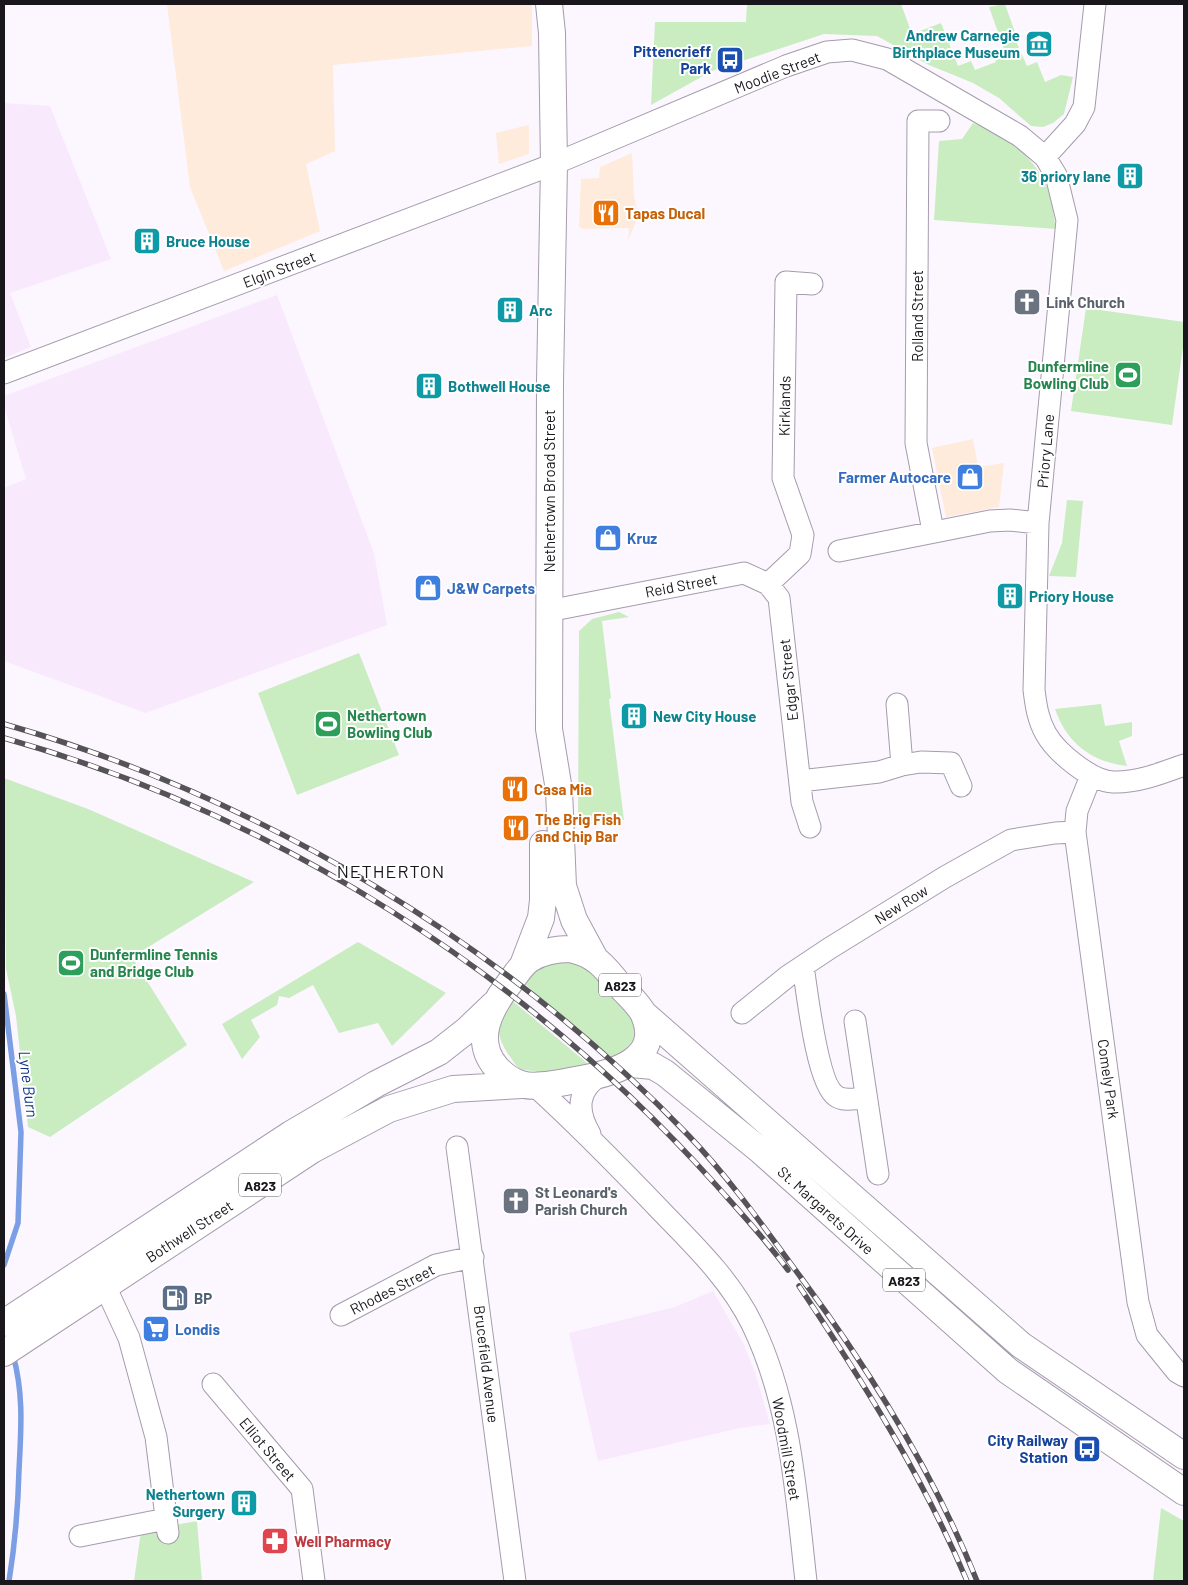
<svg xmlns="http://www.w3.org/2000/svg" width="1188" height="1585" font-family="Barlow,sans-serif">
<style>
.commercial{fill:#feebdb}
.industrial{fill:#f8e9fd}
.green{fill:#c9ecc0}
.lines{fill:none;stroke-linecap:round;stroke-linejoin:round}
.stream{stroke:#7b9ee4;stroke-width:5.5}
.minor-casing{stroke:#a59bad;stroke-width:23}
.major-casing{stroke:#a59bad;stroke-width:28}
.minor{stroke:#fff;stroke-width:21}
.major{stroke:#fff;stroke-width:26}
.rail-casing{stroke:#555258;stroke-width:5.5}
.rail{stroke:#fff;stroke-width:4;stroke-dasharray:11;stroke-linecap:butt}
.labels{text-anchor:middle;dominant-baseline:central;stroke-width:4;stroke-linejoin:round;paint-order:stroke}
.shield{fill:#fff;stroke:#5e5c60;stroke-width:1}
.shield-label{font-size:14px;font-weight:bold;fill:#19161c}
.culture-label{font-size:15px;font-weight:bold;fill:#0d838f;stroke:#fff;text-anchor:start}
.transit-label{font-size:15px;font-weight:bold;fill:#164399;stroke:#fff;text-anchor:end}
.street-label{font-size:15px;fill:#19161c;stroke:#fff}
.food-label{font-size:15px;font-weight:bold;fill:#c56008;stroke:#fff;text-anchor:start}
.worship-label{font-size:15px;font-weight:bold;fill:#5b616d;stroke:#fff;text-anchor:start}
.leisure-label{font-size:15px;font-weight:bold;fill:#27864d;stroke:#fff;text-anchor:start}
.shop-label{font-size:15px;font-weight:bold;fill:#366cbe;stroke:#fff;text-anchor:start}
.service-label{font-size:15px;font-weight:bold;fill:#4e5e75;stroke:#fff;text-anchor:start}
.health-label{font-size:15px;font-weight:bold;fill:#be3a42;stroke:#fff;text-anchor:start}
.water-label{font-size:16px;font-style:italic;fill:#113484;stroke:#fff}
.quarter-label{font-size:18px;letter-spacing:1px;fill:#19161c;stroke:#fff}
</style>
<rect width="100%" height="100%" fill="#fcf7ff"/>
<!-- commercial -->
<path class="commercial" d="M167,4h365v42l-199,19 2,86 -29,13 14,67 -96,40 -34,-84z
M529,125v29l-30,10 -3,-31z
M632,153l2,43 4,21 -10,24 1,-13 -46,1 -4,-2 2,-48 18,-1 1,-11z
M973,439l5,28 26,-4 -5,44 -53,10 -14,-69z"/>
<!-- industrial -->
<path class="industrial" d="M4,103l46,3 61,153 -101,34 21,54 -27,11z
M277,295l97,258 13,72 -241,88 -142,-52v-173l22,-9 -22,-73v-10z
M713,1291l30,52 12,29 15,52 -30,4 -142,33 -29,-128 106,-26z"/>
<!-- green -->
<path class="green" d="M747,4h154l11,30 29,-11 17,43 13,-5 4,9 21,-8 -3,-9 11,-4 -15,-42 16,-3 12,34 -2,1 12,27 10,-4 8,20 16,-7 12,2 -9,37 -11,9 -10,4 -12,-1 -32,-28 -26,-15 -44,-18 -52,-29 -53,-2 -112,37 -61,34 4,-83h91z
M973,123c35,13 64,35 77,72 3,11 4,23 6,34l-122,-9 5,-79 23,-2z
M1086,308l98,14v18l-12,85 -101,-14z
M1067,500l16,1 -7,76 -27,-1 13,-33z
M619,612l10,5 -27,4 9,77 -2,1 15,121 -46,6 1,-195 13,-12z
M359,653l40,102 -102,40 -39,-102z
M1101,704l4,22 27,-4v14l-13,5 8,25c-36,-4 -61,-24 -72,-57z
M4,778l84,31 166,73 -122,75 55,88 -137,92 -22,-10 -12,-111 -10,-47z
M358,942l88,51 -54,53 -14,-23 -39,10 -26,-48 -24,13 -10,-2 -2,9 -26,15 9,17 -18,22 -20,-35z
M553,959l32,5 35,38 13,19 3,14 -4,14 -17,11 -94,-79z
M509,998l84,70 -46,5 -28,-4c-21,-28 -28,-39 -10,-71z
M1161,1508l23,13v60h-31z
M197,1521l5,60h-68l7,-50z"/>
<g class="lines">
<!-- stream -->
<path class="stream" d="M4,994l17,138 -3,91 -14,42
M9,1581c6,-37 9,-73 10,-111 2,-40 5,-76 -6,-115"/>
<!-- minor casing -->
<g class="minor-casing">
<path id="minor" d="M1045,157l30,-33 9,-17 11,-103
M4,373l550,-209 232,-98 41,-14 25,-2 35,9 133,77 25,21 11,18 11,45 -29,303 -4,167c2,16 4,30 12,44 11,19 45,47 67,48 24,1 49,-9 71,-17
M933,531l-17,-88 2,-322h21
M839,551l151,-30 20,-1 28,3
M768,584l11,14 23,204 8,25
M548,611l196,-38 24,11 32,-30 3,-19 -20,-57 3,-196 26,2
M902,765l19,-3 30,1 10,23
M1091,776l-14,35 -2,21 63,470 9,33 30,37 7,4
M800,781l79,-9 23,-7 -5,-61
M803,966c4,25 14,118 33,130 8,6 21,2 30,2
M742,1013l46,-37 42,-28 115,-71 66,-37 44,-7 20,-1
M855,1021l23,153
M534,1085c45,41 87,84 129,128 33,34 68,68 89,111 39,80 44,170 54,257
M590,1134c-14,-24 -13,-45 12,-60
M457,1147l58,434
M105,1286l24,52 27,99 12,96
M341,1315l95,-50 37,-8
M213,1384l89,105 12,92
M80,1536l86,-17"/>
</g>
<!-- major casing -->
<g class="major-casing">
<path id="major" d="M549,4l3,29 2,131 -4,218 -1,347 10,61 4,96 11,34 20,37
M570,949c25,5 35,18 50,37 8,9 20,19 24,29 19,45 -31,58 -63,64 -15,3 -46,10 -60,5 -10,-3 -18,-9 -25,-17 -23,-27 -6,-58 12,-82 7,-9 13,-20 22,-26 13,-8 26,-10 40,-10z
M523,965l18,-47 2,-18v-56
M644,1014l377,331 163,111
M631,1064l22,2 12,7 96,78 247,220 176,121
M4,1323l287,-189 85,-50 63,-32 28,-22 26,-25
M4,1353l308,-203 77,-41 64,-20 69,-4"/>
</g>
<!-- minor -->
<use href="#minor" class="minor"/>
<!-- major -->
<use href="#major" class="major"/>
<!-- rail casing -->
<g class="rail-casing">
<path id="rail" d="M4,724c256,73 501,220 685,412 42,44 77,94 113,143 69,93 132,195 175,302
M4,738c273,77 523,236 712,447 25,28 50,55 72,85
M799,1286c63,94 124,191 168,295"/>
</g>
<!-- rail -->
<use href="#rail" class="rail"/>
</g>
<!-- icons -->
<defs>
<g id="museum-square" transform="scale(1.4375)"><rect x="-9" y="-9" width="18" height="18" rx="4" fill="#0f9aa8" stroke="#fff"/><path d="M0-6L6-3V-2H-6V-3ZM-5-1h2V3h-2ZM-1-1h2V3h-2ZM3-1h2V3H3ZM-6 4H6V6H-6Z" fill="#fff"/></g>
<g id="bus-square" transform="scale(1.4375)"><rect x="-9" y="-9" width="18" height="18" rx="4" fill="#1a4fb4" stroke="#fff"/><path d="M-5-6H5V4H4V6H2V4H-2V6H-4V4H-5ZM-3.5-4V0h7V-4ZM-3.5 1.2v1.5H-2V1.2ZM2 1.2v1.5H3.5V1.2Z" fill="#fff"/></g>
<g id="building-square" transform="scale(1.4375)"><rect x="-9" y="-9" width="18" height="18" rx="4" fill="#0f9aa8" stroke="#fff"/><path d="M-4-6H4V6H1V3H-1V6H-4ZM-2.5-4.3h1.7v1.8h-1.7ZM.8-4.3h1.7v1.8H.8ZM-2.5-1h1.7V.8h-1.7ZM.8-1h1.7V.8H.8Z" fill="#fff"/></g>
<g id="restaurant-square" transform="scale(1.4375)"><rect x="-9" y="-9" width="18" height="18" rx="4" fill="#e8710a" stroke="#fff"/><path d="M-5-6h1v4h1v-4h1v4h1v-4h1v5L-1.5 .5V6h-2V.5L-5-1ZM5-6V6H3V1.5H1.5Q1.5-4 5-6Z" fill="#fff"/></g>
<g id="church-square" transform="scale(1.4375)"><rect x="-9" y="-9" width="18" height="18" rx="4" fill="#6b7280" stroke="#fff"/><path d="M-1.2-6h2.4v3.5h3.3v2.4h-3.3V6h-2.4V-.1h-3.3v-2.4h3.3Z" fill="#fff"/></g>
<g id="stadium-square" transform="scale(1.4375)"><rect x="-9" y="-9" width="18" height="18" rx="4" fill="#2e9e5b" stroke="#fff"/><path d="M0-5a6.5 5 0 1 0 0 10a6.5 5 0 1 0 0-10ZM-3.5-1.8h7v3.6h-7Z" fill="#fff"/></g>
<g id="shop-square" transform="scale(1.4375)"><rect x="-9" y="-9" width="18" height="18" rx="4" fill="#3f7fe0" stroke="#fff"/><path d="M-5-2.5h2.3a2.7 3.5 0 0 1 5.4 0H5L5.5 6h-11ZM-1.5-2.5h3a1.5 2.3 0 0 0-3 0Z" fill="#fff"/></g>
<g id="fuel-square" transform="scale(1.4375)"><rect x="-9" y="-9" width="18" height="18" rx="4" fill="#5c6f8a" stroke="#fff"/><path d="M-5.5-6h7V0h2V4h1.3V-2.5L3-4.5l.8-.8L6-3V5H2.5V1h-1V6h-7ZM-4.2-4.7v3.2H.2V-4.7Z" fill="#fff"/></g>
<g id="supermarket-square" transform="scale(1.4375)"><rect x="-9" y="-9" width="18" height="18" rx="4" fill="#3f7fe0" stroke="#fff"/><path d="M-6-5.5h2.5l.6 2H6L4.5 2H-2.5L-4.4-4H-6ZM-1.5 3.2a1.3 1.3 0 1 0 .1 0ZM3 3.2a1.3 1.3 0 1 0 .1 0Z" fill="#fff"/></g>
<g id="pharmacy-square" transform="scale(1.4375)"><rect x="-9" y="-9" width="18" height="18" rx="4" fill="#e0444e" stroke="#fff"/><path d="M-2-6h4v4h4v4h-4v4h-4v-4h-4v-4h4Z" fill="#fff"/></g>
</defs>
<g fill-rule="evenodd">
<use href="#museum-square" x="1039" y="44"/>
<use href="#bus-square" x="730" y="60"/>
<use href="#building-square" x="1130" y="176"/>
<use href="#restaurant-square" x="606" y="213"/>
<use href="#building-square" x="147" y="241"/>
<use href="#church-square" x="1027" y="302"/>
<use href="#building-square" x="510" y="310"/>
<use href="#stadium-square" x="1128" y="375"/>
<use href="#building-square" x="429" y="386"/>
<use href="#shop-square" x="970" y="477"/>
<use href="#shop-square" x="608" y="538"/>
<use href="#shop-square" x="428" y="588"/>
<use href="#building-square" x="1010" y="596"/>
<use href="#building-square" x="634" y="716"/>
<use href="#stadium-square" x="328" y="724"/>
<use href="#restaurant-square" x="515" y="789"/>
<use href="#restaurant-square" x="516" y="828"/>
<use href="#stadium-square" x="71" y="963"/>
<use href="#church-square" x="516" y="1201"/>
<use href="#fuel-square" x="175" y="1298"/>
<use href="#supermarket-square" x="156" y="1329"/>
<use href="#bus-square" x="1087" y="1449"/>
<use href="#building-square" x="244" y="1503"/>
<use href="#pharmacy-square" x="275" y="1541"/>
</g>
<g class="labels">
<!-- shield labels -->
<g class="shield">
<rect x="599" y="973.5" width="42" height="23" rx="4"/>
<rect x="239" y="1173.5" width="42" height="23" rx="4"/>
<rect x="883" y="1268.5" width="42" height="23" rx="4"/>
</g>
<g class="shield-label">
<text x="620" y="985">A823</text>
<text x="260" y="1185">A823</text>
<text x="904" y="1280">A823</text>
</g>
<!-- culture labels -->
<g class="culture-label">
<text x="1020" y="35" text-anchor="end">Andrew Carnegie<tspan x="1020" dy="17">Birthplace Museum</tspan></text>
<text x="1111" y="176" text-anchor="end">36 priory lane</text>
<text x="166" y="241">Bruce House</text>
<text x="529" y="310">Arc</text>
<text x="448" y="386">Bothwell House</text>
<text x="1029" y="596">Priory House</text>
<text x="653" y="716">New City House</text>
<text x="225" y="1494" text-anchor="end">Nethertown<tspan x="225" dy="17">Surgery</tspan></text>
</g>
<!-- transit labels -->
<g class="transit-label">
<text x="711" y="51">Pittencrieff<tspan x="711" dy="17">Park</tspan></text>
<text x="1068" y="1440">City Railway<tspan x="1068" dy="17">Station</tspan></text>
</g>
<!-- street labels -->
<g class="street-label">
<text transform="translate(777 72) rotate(-21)">Moodie Street</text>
<text transform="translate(279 269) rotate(-21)">Elgin Street</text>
<text transform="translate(917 316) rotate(-90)">Rolland Street</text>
<text transform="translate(784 406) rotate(-89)">Kirklands</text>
<text transform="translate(1045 451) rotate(-85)">Priory Lane</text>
<text transform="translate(549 491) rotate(-90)">Nethertown Broad Street</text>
<text transform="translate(681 585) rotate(-11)">Reid Street</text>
<text transform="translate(788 680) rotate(-96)">Edgar Street</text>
<text transform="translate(901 904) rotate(-32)">New Row</text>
<text transform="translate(1109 1079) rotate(82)">Comely Park</text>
<text transform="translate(826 1210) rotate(42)">St. Margarets Drive</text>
<text transform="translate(189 1231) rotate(-33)">Bothwell Street</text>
<text transform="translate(392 1289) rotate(-27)">Rhodes Street</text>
<text transform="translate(487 1364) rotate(83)">Brucefield Avenue</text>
<text transform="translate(268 1449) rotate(50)">Elliot Street</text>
<text transform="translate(787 1449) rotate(80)">Woodmill Street</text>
</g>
<!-- food labels -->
<g class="food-label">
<text x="625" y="213">Tapas Ducal</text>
<text x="534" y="789">Casa Mia</text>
<text x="535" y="819">The Brig Fish<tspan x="535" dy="17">and Chip Bar</tspan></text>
</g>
<!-- worship labels -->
<g class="worship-label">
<text x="1046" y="302">Link Church</text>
<text x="535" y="1192">St Leonard's<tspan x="535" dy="17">Parish Church</tspan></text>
</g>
<!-- leisure labels -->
<g class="leisure-label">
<text x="1109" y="366" text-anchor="end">Dunfermline<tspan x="1109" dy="17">Bowling Club</tspan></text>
<text x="347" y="715">Nethertown<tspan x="347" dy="17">Bowling Club</tspan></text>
<text x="90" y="954">Dunfermline Tennis<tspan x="90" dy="17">and Bridge Club</tspan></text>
</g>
<!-- shop labels -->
<g class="shop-label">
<text x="951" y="477" text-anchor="end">Farmer Autocare</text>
<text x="627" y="538">Kruz</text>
<text x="447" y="588">J&amp;W Carpets</text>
<text x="175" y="1329">Londis</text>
</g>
<!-- service labels -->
<g class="service-label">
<text x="194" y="1298">BP</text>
</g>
<!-- health labels -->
<g class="health-label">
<text x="294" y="1541">Well Pharmacy</text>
</g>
<!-- water labels -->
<g class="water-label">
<text transform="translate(29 1084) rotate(83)">Lyne Burn</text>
</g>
<!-- quarter labels -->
<g class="quarter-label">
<text x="391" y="871">NETHERTON</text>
</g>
</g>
<!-- border -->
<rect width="1188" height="1585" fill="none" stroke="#19161c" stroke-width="10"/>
</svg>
